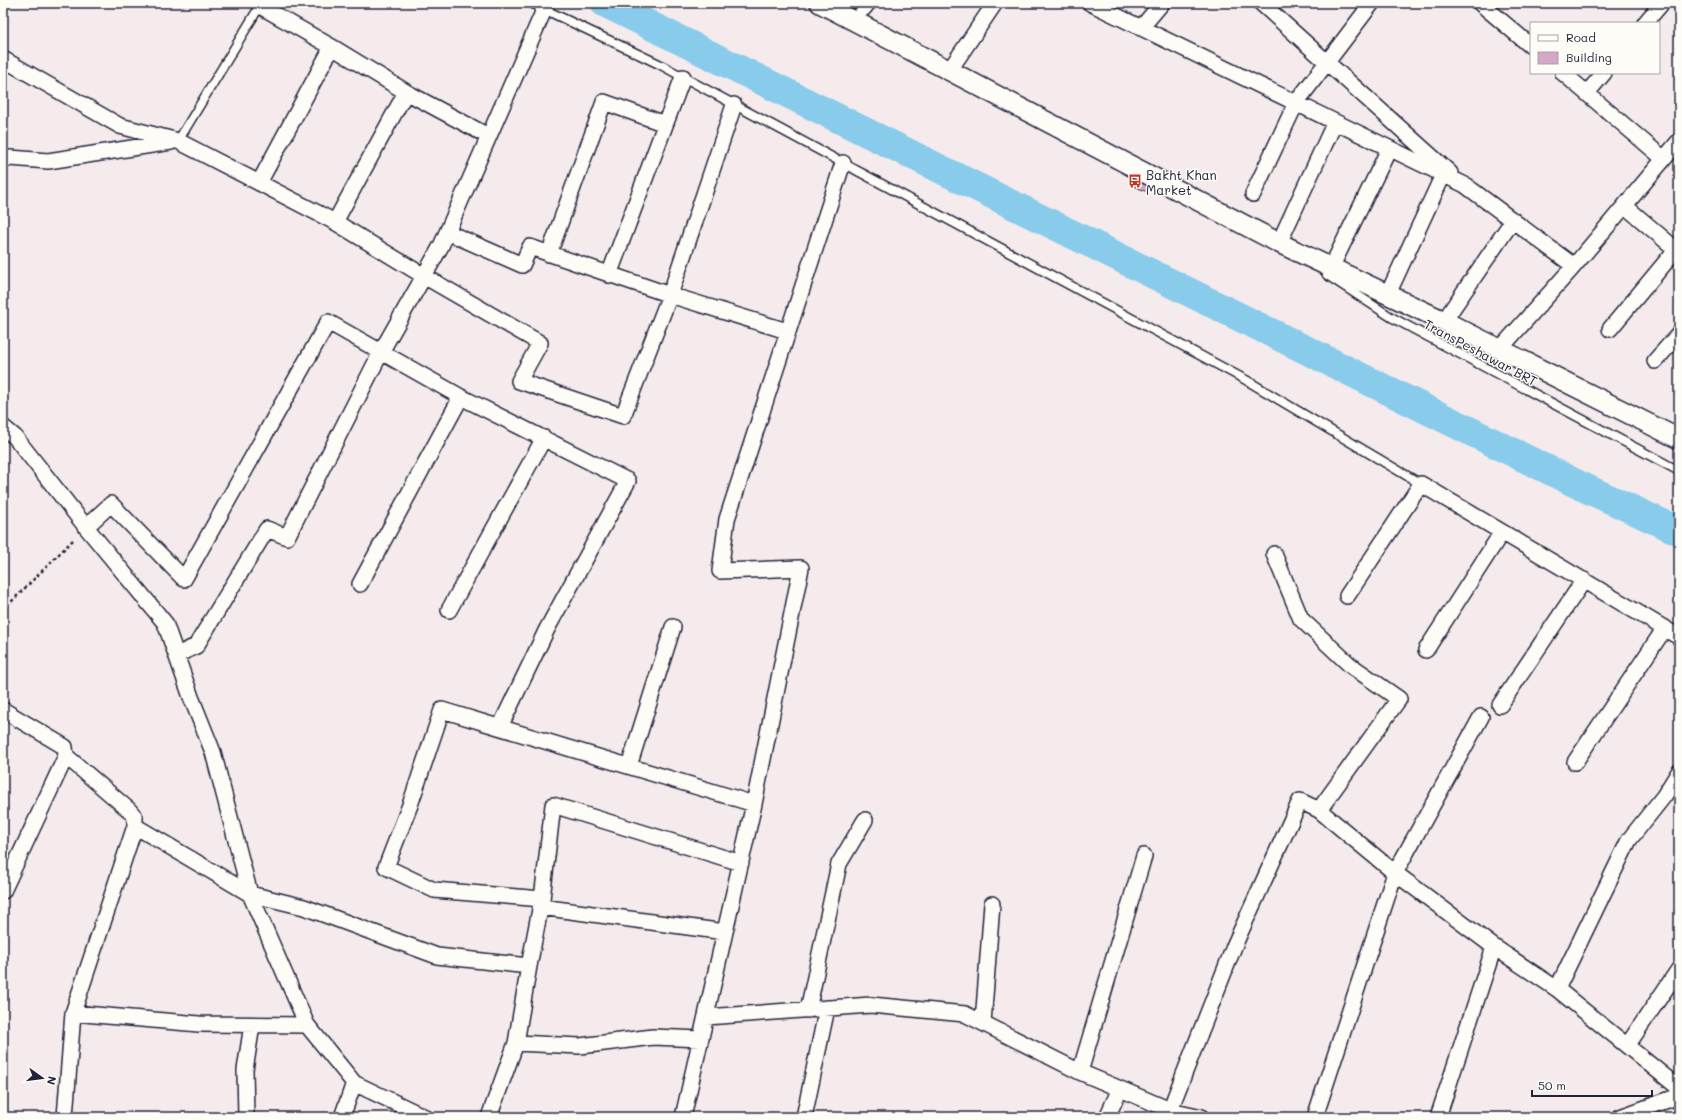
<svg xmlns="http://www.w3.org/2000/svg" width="1682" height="1120" font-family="Mali,sans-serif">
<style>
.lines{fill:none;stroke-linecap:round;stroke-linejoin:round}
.river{stroke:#88cbea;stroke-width:29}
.building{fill:#d6a6c5;stroke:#22223b}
.service-casing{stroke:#22223b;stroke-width:11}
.minor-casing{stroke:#22223b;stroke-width:18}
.tertiary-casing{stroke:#22223b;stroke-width:22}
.path{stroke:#22223b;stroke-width:2.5;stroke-dasharray:3 3;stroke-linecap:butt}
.service{stroke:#fdfcf7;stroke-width:8}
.minor{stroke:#fdfcf7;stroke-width:15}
.tertiary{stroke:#fdfcf7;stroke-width:19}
.labels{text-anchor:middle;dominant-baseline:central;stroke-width:3;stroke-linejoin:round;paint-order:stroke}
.poi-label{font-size:13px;fill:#22223b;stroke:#fdfcf7;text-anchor:start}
.street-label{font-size:13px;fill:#22223b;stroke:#fdfcf7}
</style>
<rect width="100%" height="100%" fill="#f5ebed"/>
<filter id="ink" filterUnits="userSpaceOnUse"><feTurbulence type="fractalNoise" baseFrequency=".025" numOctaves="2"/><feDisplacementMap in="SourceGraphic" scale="8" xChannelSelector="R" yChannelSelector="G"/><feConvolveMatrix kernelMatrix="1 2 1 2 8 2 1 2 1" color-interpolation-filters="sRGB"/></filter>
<g filter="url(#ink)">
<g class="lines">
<!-- river -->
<path class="river" d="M605,3l976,483 98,45"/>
</g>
<!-- building -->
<path class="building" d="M1133,177l18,7 -4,8 -17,-8z"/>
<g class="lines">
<!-- service casing -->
<g class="service-casing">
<path id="service" d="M531,3l128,61 587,316 175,104
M178,141l83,-137
M1327,275l64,42 288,154"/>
</g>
<!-- minor casing -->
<g class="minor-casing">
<path id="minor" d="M1090,3l375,182 109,81
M1261,3l189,170
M1480,3l51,43
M260,6l72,41 74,45 82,44
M863,9l5,-6
M1645,23l17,-20
M1141,28l21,-25
M3,59l117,67 58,15 157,81
M949,71l46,-68
M1563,73l101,86
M406,92l-71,130 89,54 116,67 -21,38 104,35 47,-121 64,-190
M1587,93l17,-20
M3,161l7,-3 38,3 123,-19
M259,183l73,-136
M1253,194l43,-91 76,-100
M1625,206l54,46
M447,232l75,33 8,-18 140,48 117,36
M1279,243l56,-121
M549,254l55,-152 61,22
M1331,268l58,-119
M609,275l74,-198
M1388,294l55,-119
M1444,321l69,-101
M1610,329l69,-83
M1500,349l74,-83 105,-125
M1655,361l24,-27
M3,427l12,10 71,90 79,96 26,74 22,55 37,142 57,131 47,58 71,34
M86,527l25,-23 73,75 144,-257 133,75 167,84 -81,148 -47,98
M1274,554l27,65 49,46 49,34 -80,111
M360,584l101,-187
M1347,596l74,-112 258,153
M449,610l95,-172
M1426,650l76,-118
M177,655l19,-9 71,-117 20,8 94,-185 60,-106 103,-236
M1500,705l84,-125
M3,710l62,37 1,9 -63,135
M1575,762l90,-134
M629,766l44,-139
M135,826l115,68 54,13 133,49 92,10
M542,899l11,-94 188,58
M541,907l184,25
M1557,989l72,-149 35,-44 15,-24
M808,1010l31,-146 26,-44
M73,1013l126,11 108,1
M706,1017l165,-12 94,9 115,58 90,38 32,7
M983,1023l9,-119
M516,1043l64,3 73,-9 48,2
M1627,1046l52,-77
M1080,1072l64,-216
M1170,1110l65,-166 65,-143 19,9 76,63 99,74 63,42 122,99
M65,1117l8,-104 62,-187v-9l-6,-7 -63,-54
M246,1117l-1,-47 7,-45
M342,1117l12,-34
M489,1117l27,-74 13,-77 13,-67 -108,-9 -48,-23 24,-62 32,-95 312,94
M683,1117l71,-313 47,-236 -81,3 7,-52 116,-356
M804,1117l23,-109
M1107,1117l13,-28
M1315,1117l80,-244 86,-156
M1438,1117l56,-170
M1620,1117l59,-21"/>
</g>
<!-- tertiary casing -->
<g class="tertiary-casing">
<path id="tertiary" d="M820,3l459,240 165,78 235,118"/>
</g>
<!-- path -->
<path class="path" d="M3,606l2,2 70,-70"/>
<!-- service -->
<use href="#service" class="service"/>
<!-- minor -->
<use href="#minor" class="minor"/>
<!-- tertiary -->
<use href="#tertiary" class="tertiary"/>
</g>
</g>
<!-- icons -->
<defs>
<g id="bus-bare" transform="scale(1.08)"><path d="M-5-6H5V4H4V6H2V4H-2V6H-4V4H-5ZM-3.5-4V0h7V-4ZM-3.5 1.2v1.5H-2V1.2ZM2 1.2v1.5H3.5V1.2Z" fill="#c8321e" stroke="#fdfcf7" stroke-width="2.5" paint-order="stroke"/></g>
</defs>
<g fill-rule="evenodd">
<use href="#bus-bare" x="1135" y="181"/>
</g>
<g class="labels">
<!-- poi labels -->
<g class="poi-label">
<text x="1146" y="174">Bakht Khan<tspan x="1146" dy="15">Market</tspan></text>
</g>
<!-- street labels -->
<g class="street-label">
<text transform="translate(1481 352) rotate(28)">TransPeshawar BRT</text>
</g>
</g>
<!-- margin -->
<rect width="1682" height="1120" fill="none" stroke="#fdfcf7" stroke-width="16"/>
<rect x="8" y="8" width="1666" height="1104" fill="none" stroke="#22223b" stroke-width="1.5" filter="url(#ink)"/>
<!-- legend -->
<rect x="1530" y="22" width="130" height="52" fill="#fdfcf7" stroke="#a5a5ac"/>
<rect x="1538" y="35" width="20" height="6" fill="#fdfcf7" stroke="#a5a5ac"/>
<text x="1566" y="42" font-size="12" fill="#22223b">Road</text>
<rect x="1538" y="52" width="20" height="12" fill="#d6a6c5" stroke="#a5a5ac"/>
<text x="1566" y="62" font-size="12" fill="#22223b">Building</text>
<!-- north arrow -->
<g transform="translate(42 1078) rotate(104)" stroke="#fdfcf7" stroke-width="3" paint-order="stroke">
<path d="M0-3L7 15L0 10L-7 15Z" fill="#22223b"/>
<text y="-6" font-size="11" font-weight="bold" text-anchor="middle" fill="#22223b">N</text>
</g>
<!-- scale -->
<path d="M1532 1090v6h120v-6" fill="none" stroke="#22223b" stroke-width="2"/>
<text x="1538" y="1090" font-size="12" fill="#22223b" stroke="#fdfcf7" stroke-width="3" paint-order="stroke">50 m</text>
</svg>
